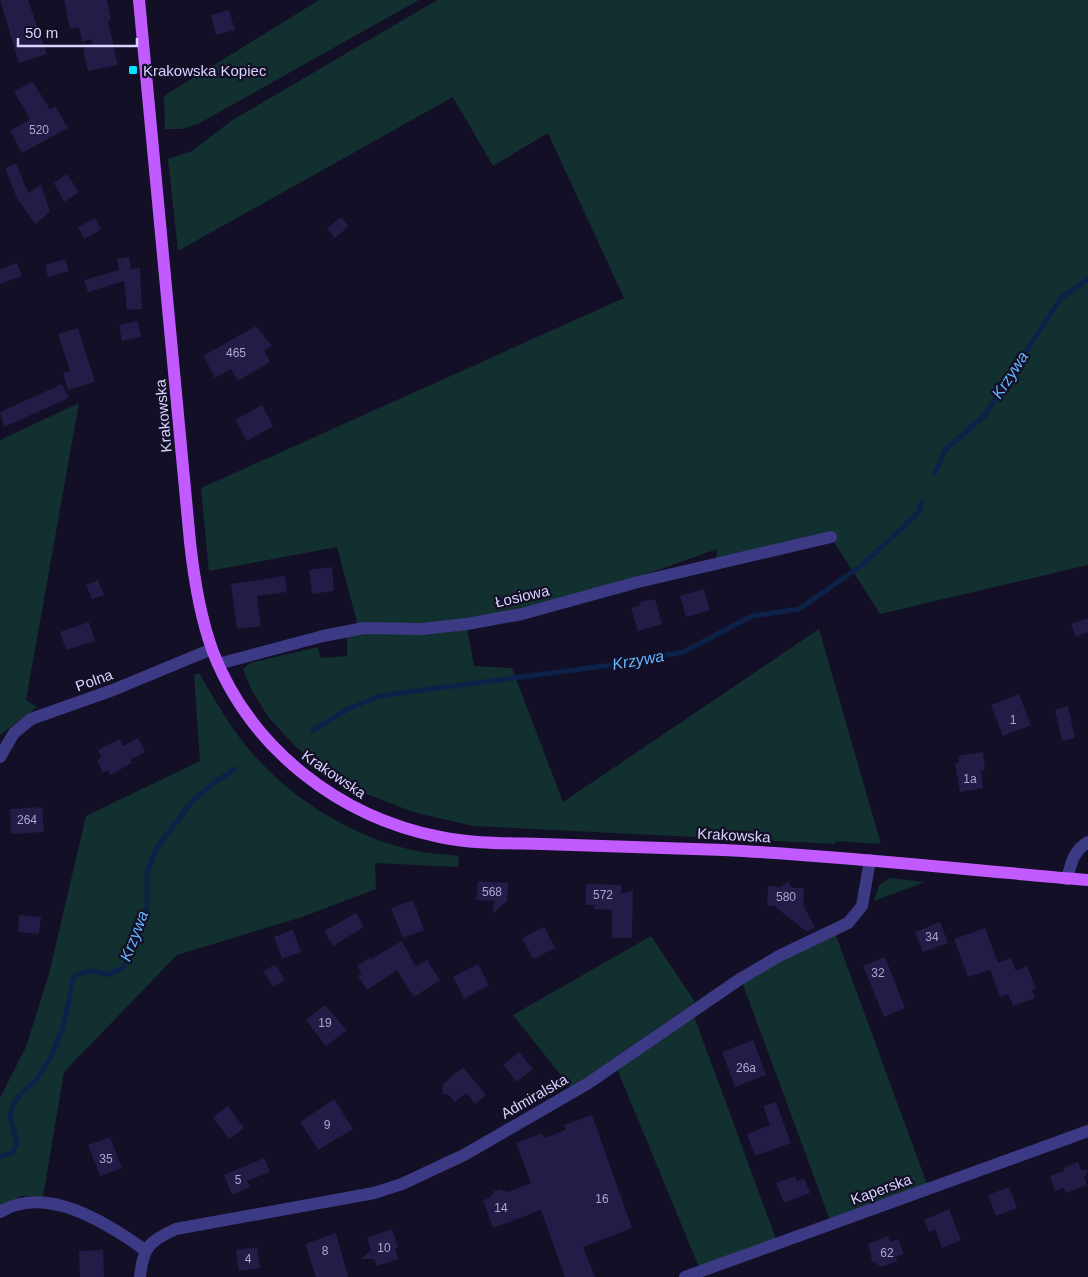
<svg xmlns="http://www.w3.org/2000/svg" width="1088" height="1277" font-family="Helvetica,sans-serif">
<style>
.green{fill:#12302f}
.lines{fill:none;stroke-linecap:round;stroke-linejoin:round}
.stream{stroke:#0c2248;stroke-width:5}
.building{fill:#241b47}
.minor{stroke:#3d3a85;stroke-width:12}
.tertiary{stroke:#3d3a85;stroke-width:12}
.primary{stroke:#c25bff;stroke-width:12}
.poi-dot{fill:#00e5ff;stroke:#130f26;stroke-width:2}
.labels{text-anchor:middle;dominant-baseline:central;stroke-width:4.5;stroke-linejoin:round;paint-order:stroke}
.number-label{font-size:12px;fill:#aca6d1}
.poi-label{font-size:15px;fill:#d9d4ff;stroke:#130f26;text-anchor:start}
.street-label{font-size:15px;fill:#d9d4ff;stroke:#130f26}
.water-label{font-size:16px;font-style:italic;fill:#62b6ff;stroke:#130f26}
</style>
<rect width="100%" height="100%" fill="#130f26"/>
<!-- green -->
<path class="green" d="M319,0h100l-221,124 -16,5h-17l-1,-33z
M437,0h651v565l-208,49 -51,-80 -113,25 1,-10c-96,35 -193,67 -294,77 -21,2 -44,0 -65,0l-21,-79 -128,24 -8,-83 423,-190 -76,-165 -55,33 -40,-69 -275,154 -10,-92 24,-8 39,-30z
M79,403l-53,297 11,7 -37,28v-295z
M467,628l7,38 38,2 51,134 256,-173 62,215 -45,-3 -1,3 -362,-18 -60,-14 -59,-23 -34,-22 -25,-21 -26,-28 -17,-27 -9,-22 7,-6 68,-16 3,11 26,-2v-19l17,-4z
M199,673c15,25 29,51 48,74 41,50 105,91 170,104 13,3 28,3 42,5l-1,11 -83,-4 1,26 -74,28 -125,38 -113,117 -21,125 -21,-1 -22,10v-108l26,-51 23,-73 37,-158 114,-55 -6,-86z
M890,878l35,4 -51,19 5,-16z
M835,933l92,251 -97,36 -88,-238z
M651,936l44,66 -124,86 -58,-73z
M694,1016l82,223 -77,28 -82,-198z"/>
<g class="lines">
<!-- stream -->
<path class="stream" d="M935,473l10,-23 40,-35 75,-116 28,-20
M313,730l35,-21 31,-13 240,-32 64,-12 69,-36 47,-7 62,-43 57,-53 4,-11
M0,1156l12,-3 5,-8c-1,-9 -8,-24 -6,-33 4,-18 18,-23 28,-36 21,-28 29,-65 34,-98 13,-8 21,-9 34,-3l16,-7 14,-31 10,-30v-35l9,-23 38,-50 21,-17 20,-13"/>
</g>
<!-- building -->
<path class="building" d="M0,0h28l19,54 -28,9z
M64,0h43l4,21h-3l10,44 -30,6 -5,-22 10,-6 -2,-4 -9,3 -3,-15 -9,2z
M229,10l6,20 -19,5 -5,-20z
M32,81l18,28 5,-3 13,22 -46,25 -12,-22 20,-12 -16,-27z
M16,163l12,30 13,-9 9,28 -15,12 -18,-26 -12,-30z
M67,174l12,18 -15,10 -10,-19z
M341,217l8,9 -14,12 -8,-10z
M95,218l6,12 -17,9 -6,-12z
M129,257l2,12 9,-1 2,41 -15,1 -3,-29 -36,11 -4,-12 35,-10 -2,-11z
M65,259l4,12 -21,6 -3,-12z
M17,263l5,13 -22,8v-15z
M138,321l3,16 -19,4 -3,-16z
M256,326l16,20 -8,5 6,11 -32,19 -7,-12 -16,9 -12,-22z
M78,328l17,54 -27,8 -5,-17 7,-2 -12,-37z
M62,384l7,14 -65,29 -4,-15z
M262,405l11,21 -26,15 -12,-21z
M332,567l2,24 -22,3 -3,-24z
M285,576l2,16 -30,4 4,30 -24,3 -6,-45z
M98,580l6,15 -12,4 -6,-14z
M704,589l6,21 -24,7 -6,-21z
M655,599l7,25 -24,7 -7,-23 9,-3 -1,-3z
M1088,618v14l-12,5 -5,-13z
M89,622l6,19 -29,9 -6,-18z
M1019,694l12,31 -28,11 -12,-31z
M1068,706l7,32 -13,3 -7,-31z
M138,738l7,14 -15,8 2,3 -22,12 -2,-5 -5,3 -6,-13 4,-2 -3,-8 22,-11 3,7z
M983,752l2,18 -4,1 2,17 -23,4 -5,-29h4l-1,-7z
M42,807l2,25 -33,2 -1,-25z
M478,881l30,2 -1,18 -14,12 1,-12 -18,-1z
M788,881l4,7h12l-1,17 12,22 -8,5 -33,-26h-7l1,-20 13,1z
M586,884l35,1v9l12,-4 -1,48h-20v-28l-18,-1v-4h-8z
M413,900l11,30 -21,8 -12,-30z
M356,913l8,14 -31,19 -9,-15z
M19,915l22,2 -2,17 -21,-2z
M940,922l8,21 -25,9 -8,-20z
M544,927l11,21 -22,11 -11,-21z
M985,928l13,35 13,-5 5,13 11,-5 9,23 -4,1 3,8 -22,8 -5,-12 -8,3 -10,-27 -22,7 -14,-38z
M293,930l8,22 -19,7 -8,-22z
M402,941l14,26 11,-7 13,20 -26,17 -17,-27 -30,20 -9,-14 4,-2 -5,-8 13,-9 1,2z
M885,957l20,51 -21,9 -21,-51z
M478,964l11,21 -25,14 -11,-22z
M275,965l10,15 -12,7 -10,-16z
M325,1005l22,25 -21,16 -20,-26z
M753,1040l13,35 -31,12 -13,-35z
M519,1052l14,17 -16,13 -14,-17z
M463,1067l23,28 -11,9 -9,-11 -11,9 -6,-7 -7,-1 1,-10z
M334,1099l19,30 -35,21 -18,-28z
M776,1102l15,41 -36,13 -8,-22 23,-9 -7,-19z
M228,1106l16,22 -15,11 -16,-22z
M592,1115l40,113 -49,19 12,30h-30l-24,-67 -48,18 -10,-28 7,-2 4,-7 5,-2 8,3 24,-9 -15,-40 26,-10 2,5 22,-8 -2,-5z
M110,1137l12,31 -22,8 -12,-31z
M264,1158l6,14 -23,9 3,6 -18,8 -8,-20z
M1078,1162l3,8h7l-4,8 3,7 -21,8 -2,-5 -9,3 -5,-15 14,-5 -1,-3z
M795,1176l2,5 7,-3 6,15 -26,10 -8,-20z
M1009,1187l8,21 -21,8 -8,-21z
M949,1209l12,31 -19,8 -7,-19 -6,3 -5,-12z
M392,1229l6,18 -3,2 4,10 -22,7 -3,-7h-13l10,-9 -4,-12z
M336,1233l12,44h-32l-11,-33z
M888,1236l2,6 8,-3 6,15 -8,3 1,4 -15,6 -10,-6 -4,-17z
M257,1247l3,21 -21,3 -3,-21z
M103,1250l1,27h-24l-1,-26z"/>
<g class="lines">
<!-- minor -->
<path class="minor" d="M218,664l105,-28 41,-8 58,1 45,-5 55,-10 116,-32 193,-45
M1067,879c4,-16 7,-29 21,-37
M0,1212c47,-28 107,11 145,38
M140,1277c3,-30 9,-36 36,-48l198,-36 28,-9 62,-29 123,-71 153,-105 39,-23 69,-33 14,-17 8,-46
M685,1277l403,-146"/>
<!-- tertiary -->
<path class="tertiary" d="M0,757l14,-24 17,-14 82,-29 99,-41"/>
<!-- primary -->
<path class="primary" d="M139,0l51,542c4,37 10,75 23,110 38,97 126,165 227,185 33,7 68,6 102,7 61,2 121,4 182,6 122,6 243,20 364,30"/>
</g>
<!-- markers -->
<rect class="poi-dot" x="128" y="65" width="10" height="10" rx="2.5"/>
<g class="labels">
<!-- number labels -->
<g class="number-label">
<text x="39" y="130">520</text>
<text x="236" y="353">465</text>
<text x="1013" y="720">1</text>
<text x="970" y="779">1a</text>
<text x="27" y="820">264</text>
<text x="492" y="892">568</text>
<text x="603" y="895">572</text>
<text x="786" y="897">580</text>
<text x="932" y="937">34</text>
<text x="878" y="973">32</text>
<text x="325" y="1023">19</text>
<text x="746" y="1068">26a</text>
<text x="327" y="1125">9</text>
<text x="106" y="1159">35</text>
<text x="238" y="1180">5</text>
<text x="602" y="1199">16</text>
<text x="501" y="1208">14</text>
<text x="384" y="1248">10</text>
<text x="325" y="1251">8</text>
<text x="887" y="1253">62</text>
<text x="248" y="1259">4</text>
</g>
<!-- poi labels -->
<g class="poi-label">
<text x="143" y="70">Krakowska Kopiec</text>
</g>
<!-- street labels -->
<g class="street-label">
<text transform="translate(163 416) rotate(-95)">Krakowska</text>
<text transform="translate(522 596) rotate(-13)">Łosiowa</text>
<text transform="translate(94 680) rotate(-20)">Polna</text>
<text transform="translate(334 774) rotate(34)">Krakowska</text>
<text transform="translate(734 835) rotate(3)">Krakowska</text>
<text transform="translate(534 1096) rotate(-30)">Admiralska</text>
<text transform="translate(881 1189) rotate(-20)">Kaperska</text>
</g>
<!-- water labels -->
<g class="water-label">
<text transform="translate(1010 375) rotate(-57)">Krzywa</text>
<text transform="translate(638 660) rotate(-10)">Krzywa</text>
<text transform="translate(134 936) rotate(-69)">Krzywa</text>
</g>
</g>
<!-- scale -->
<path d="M18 38v8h119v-8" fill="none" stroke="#d9d4ff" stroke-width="2.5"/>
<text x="25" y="38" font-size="15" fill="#d9d4ff" stroke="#130f26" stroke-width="4" paint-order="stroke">50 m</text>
</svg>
